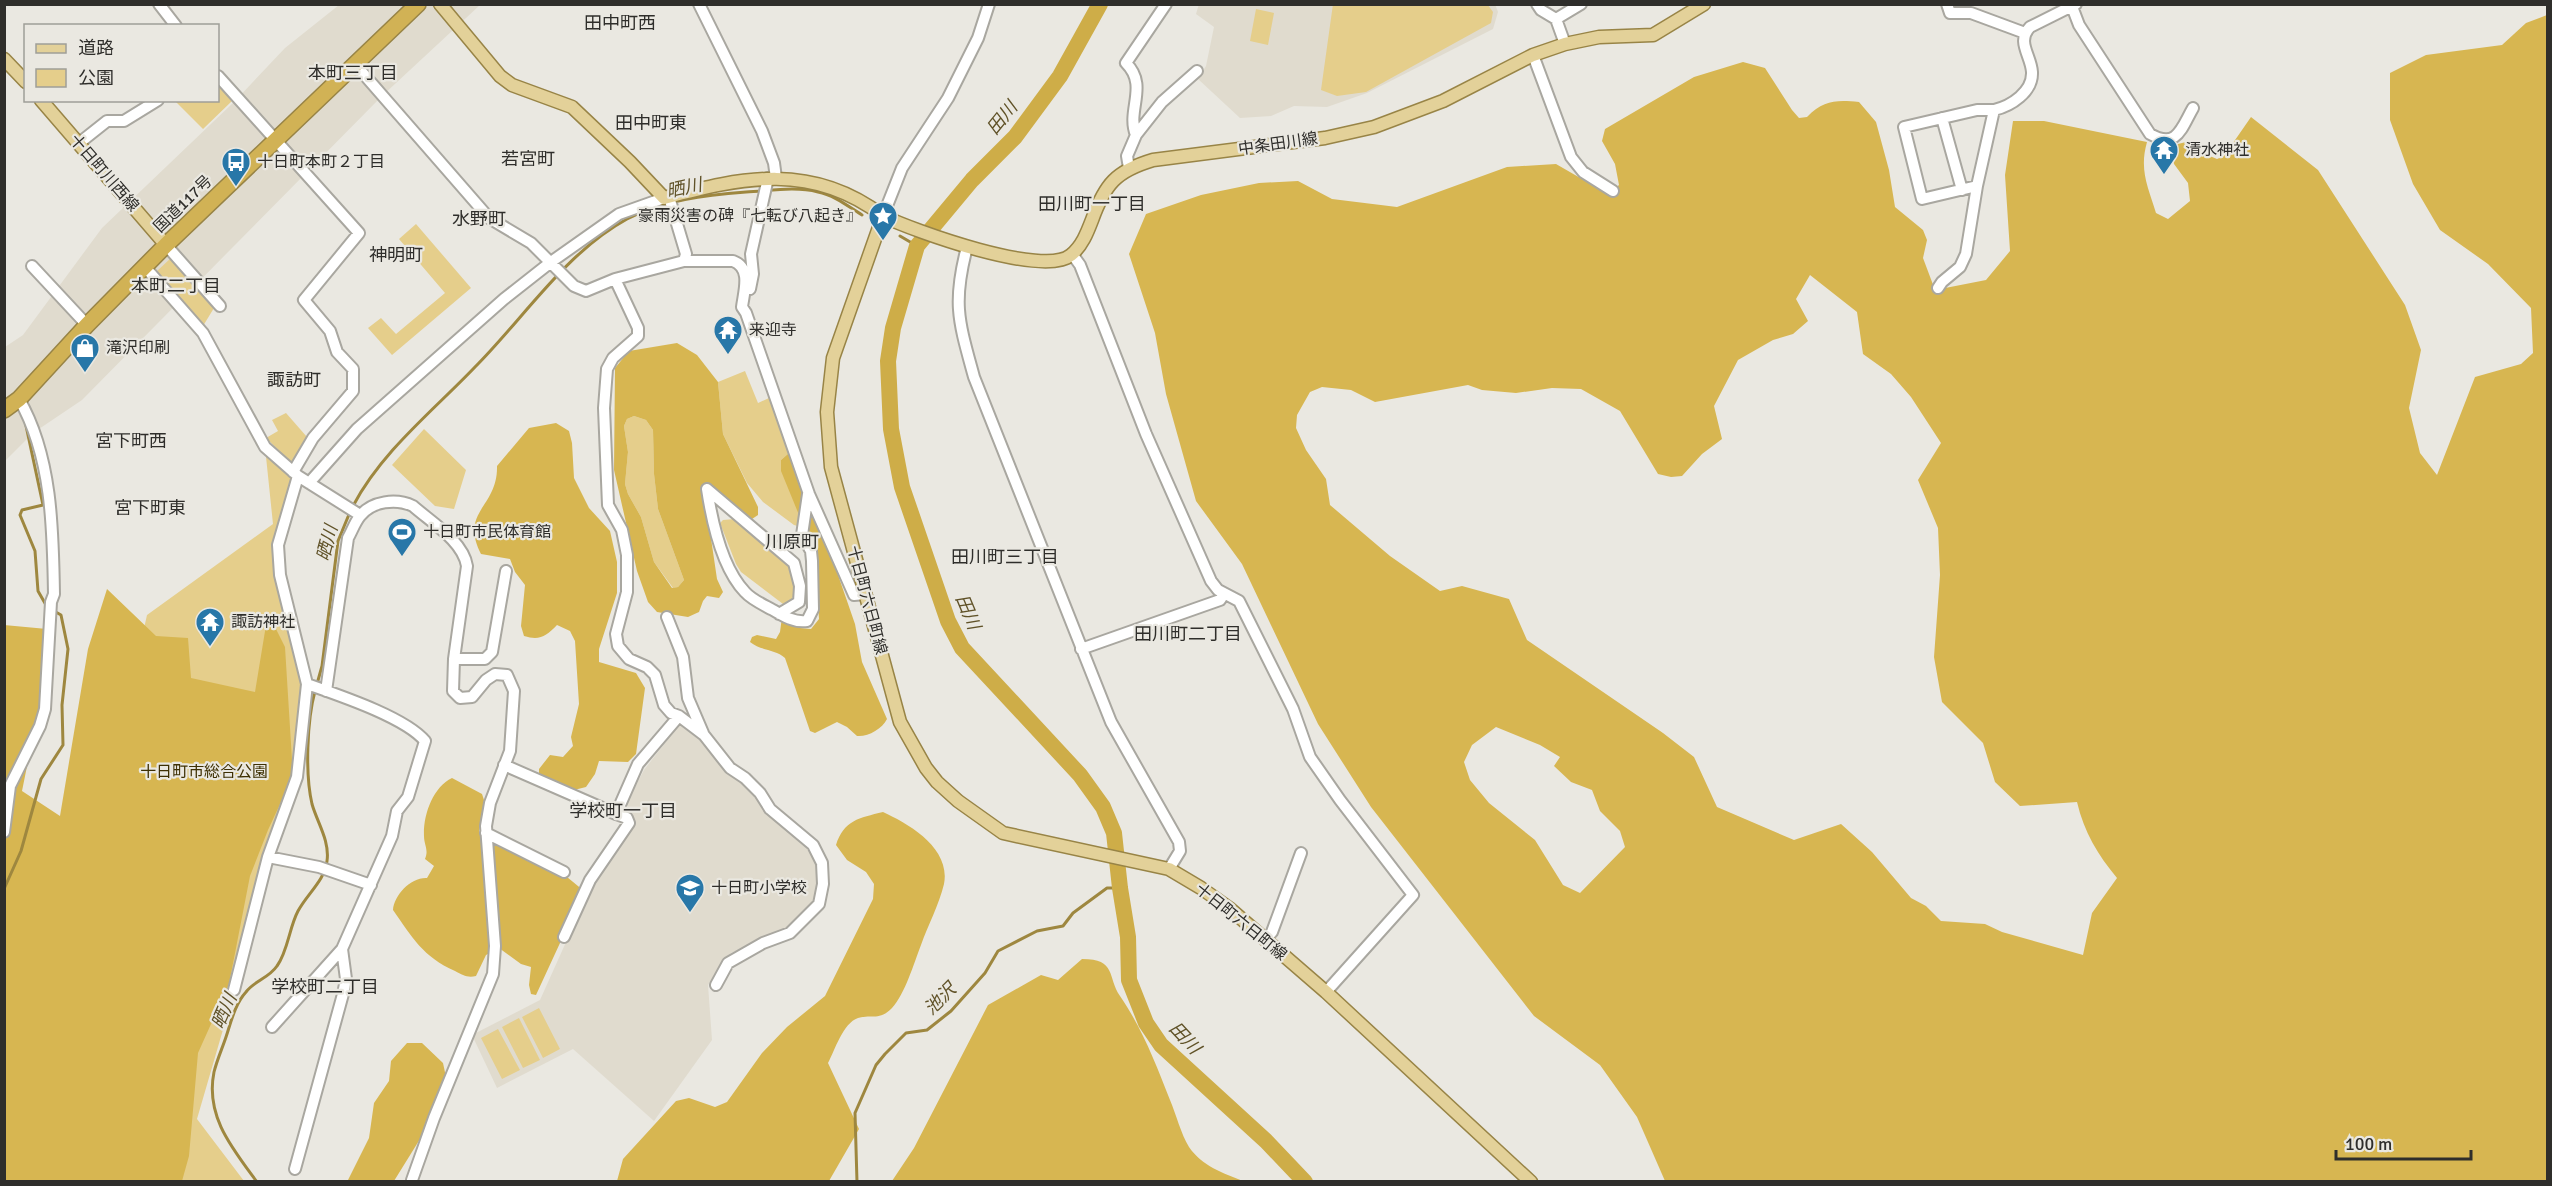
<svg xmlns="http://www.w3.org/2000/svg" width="2552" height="1186" font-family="Signika,'Noto Sans JP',sans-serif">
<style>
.built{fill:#e0dbce}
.green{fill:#e5ce8b}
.forest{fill:#d7b651;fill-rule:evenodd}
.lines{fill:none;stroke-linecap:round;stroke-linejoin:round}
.stream{stroke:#9e873f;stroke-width:3}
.river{stroke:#cead48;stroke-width:16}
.minor-casing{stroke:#a9a7a0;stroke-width:14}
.major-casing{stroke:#988446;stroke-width:15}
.highway-casing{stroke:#988446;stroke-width:18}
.minor{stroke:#fff;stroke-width:10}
.major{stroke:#e3d199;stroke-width:12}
.highway{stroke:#d1b255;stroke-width:15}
.labels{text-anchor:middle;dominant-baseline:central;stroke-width:4.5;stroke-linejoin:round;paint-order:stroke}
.street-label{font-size:16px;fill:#2f2e2b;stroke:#eae8e1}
.poi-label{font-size:16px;fill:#2f2e2b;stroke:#eae8e1;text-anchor:start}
.park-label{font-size:16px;fill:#3e3003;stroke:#eae8e1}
.neighbourhood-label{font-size:18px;fill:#2f2e2b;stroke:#eae8e1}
.water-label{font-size:18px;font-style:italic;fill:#605228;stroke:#eae8e1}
</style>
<rect width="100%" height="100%" fill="#eae8e1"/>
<!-- built -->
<path class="built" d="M1199,4h296l3,8 -5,17 -126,64 -40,14 -33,-1 -23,10 -31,2 -42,-39 8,-13 8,-39 -18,-13z
M339,5h141l-98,91 -300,304 -49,33 -28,28v-114l18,-12 79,-107 133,-127 50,-53z
M686,724l58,55 65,69 9,22 -2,29 -30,30 -55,24 -23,32 4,55 -58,81 -81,-72 -76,39 -25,-53 68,-35 53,-118 35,-52 -1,-28 17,-32 35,-45z"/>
<!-- green -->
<path class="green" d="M1333,4l155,1 5,7 -2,11 -125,69 -29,4 -16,-6z
M1256,9l18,4 -6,32 -18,-4z
M218,85l14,16 -29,28 -28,-28 43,-1z
M416,224l55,64 -79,67 -24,-27 13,-10 15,16 49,-41 -46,-54z
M171,258l43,50 -11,18 -47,-54z
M745,371l13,32 11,-5 20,55 -8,7 24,68 -11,-3 -31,-23 -16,-19 -24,-49 -5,-52z
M286,413l21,24 -14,27 -27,-26 12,-7 -6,-11z
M634,416l12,4 7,10 1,44 4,35 26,71 -6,7 -5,1 -19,-26 -13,-45 -13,-23 -3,-10 3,-32 -4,-26 3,-7z
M424,429l42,41 -12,39 -19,-3 -43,-41z
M265,447l28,25 -15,73 29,139 -16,112 -94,323 47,62h-239l-1,-19 107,-385 36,-162 126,-91z
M735,519l57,45 5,24 -7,15 -7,1 -42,-32 -5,-8 -16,-41 3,-3z
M539,1008l21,41 -17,9 -21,-41z
M519,1018l21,42 -17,8 -21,-41z
M498,1029l22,41 -18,9 -21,-41z"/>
<!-- forest -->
<path class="forest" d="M2547,15v1166h-882l-28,-64 -37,-52 -66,-49 -163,-209 -53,-83 -76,-160 -46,-63 -30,-107 -11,-61 -26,-79 17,-40 55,-19 58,-12 39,-2 34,18 65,8 110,-40 49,-3 52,30 11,-9 -4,-21 -13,-23 3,-12 89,-52 49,-15 22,6 27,42 7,8 8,-1c17,-17 29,-17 52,-15l17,20 13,48 6,37 28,23 4,10 -4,18 12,32 51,-10 24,-29 -5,-76 8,-54h31l103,21c-8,28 1,45 9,71l12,6 22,-18 -2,-18 -14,-19 -4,-18 20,-5 15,13 12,5 7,-3 27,-39 67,53 87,135 16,45 -12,58 11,45 17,22 38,-98 46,-13 12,-11 -2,-45 -43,-44 -48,-34 -27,-46 -23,-64v-47l36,-18 76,-10 24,-22zM1810,275l47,37 6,42 28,20 20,23 30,46 -23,37 20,48 2,47 -6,82 8,45 41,41 12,39 25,24 57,-4c7,30 21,53 40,76l-25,35 -9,42 -81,-23 -17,-8 -44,-3 -15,-15 -15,-8 -39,-46 -31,-28 -47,16 -77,-33 -23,-50 -31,-24 -136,-93 -18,-41 -47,-13 -22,5 -50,-35 -60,-51 -4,-26 -20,-29 -10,-22 1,-13 13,-23 12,-5 29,3 24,12 93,-17 14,5 34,3 36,-5 29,1 39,22 38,63 13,3 11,-1 20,-22 20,-15 -8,-33 24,-46 35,-20 20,-6 15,-13 -12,-22zM1496,727l44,18 20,12 -6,9 17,16 21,8 8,21 20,20 5,16 -45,46 -17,-8 -28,-45 -46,-37 -19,-23 -6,-18 8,-17z
M677,343l20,12 21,27 5,52 35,73v8l-6,4 -24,-8 -10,-12 -13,-1 12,81 6,13 -4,6 -12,-2 -4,5 -4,11 -11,5 -31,-5 -9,-10 -11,-31 -23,-101 1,-102 14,-17zM634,416l12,4 7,10 1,44 4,35 26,71 -6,7 -6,1 -18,-26 -13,-45 -13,-23 -3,-10 3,-32 -4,-26 3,-7z
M556,423l13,8 3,12 2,35 15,30 21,23 7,31v31l-18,56v13l37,11 9,15 -9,66 -8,8 -29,-1 -4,13 -9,13 -12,3 -35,-16v-5l11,-14 13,2 10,-11 -2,-9 8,-33 -4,-63 -5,-10 -13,-6c-11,11 -17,16 -33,11l-3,-10 4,-41 -10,-13 -5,-13 -29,-5c-22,-43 17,-46 16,-88l32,-38z
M789,453l20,38 46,133 7,38 25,57c-5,10 -19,18 -30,17l-10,-9 -10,-5 -22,11 -5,-2 -25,-73c-10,-9 -24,-7 -35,-16l2,-5 5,-2 19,4 4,-7 2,-15h5l13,11 11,1 8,-10 -4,-65 -34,-83v-11z
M107,589l49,47 32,2 3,40 64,14 13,-79 17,34 8,129 -25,54 -18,46 -21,108 -31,69 -9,103 -7,25h-177l-1,-556 43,4 -6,68 -19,94 38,25 28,-167z
M452,778l30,16 2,6 -5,32 4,5 84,40 17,14 -48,104 -5,-1 -2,-9 2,-18 -10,-3 -22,-16 -13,7 -10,21c-9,2 -13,-1 -21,-5 -32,-14 -43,-34 -62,-61 1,-15 18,-33 34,-32l7,-12 -9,-7c4,-9 -1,-14 -1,-23 -1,-21 9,-49 28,-58z
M883,812c26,12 68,36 61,72 -5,21 -16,41 -23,61 -7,18 -16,49 -29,63 -13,13 -19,6 -34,10 -15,5 -23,32 -30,45l31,66 -30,52h-212l6,-22 53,-58 13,-3 26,9 12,-5 35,-49 25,-26 38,-31 48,-97 1,-15 -8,-12 -19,-12 -11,-15c8,-25 23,-27 47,-33z
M1082,959c35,0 25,18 38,37 23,34 35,66 50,104 6,14 11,34 19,47 13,19 34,26 54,34h-351l22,-33 74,-143 53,-30 17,5z
M407,1043h15l21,20 3,14 -21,54 -31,50 -47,1 22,-44 5,-35 15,-22 2,-20z"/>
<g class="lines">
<!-- stream -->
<path class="stream" d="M900,236l17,10
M25,421l18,84 -21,5 -2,5 15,36 3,40 8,14
M353,506c29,-55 80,-95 122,-139 49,-49 90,-114 152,-148 35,-19 80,-24 119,-27 23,-1 49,-6 72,0 16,3 31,15 44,23
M317,684l5,-18 16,-125 12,-29
M4,889l17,-38 20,-72 22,-34 -1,-40 6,-56 -7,-34 -7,-4
M257,1182c-25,-34 -52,-66 -43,-110 3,-12 8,-23 12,-35 5,-15 9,-33 20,-45 8,-11 23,-14 31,-26 11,-15 12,-38 21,-55 9,-17 27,-31 29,-50 3,-20 -10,-39 -15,-57 -7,-30 -5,-84 3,-113
M857,1182l-2,-69 21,-48 9,-11 21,-21 21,-3 24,-19 34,-38 13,-22 39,-20 26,-5 10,-13 34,-25h13"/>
<!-- river -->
<path class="river" d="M1100,4l-40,72 -45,61 -43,43 -55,66 -24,82 -5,33 3,68 11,58 46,134 14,27 118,127 23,32 11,26 6,55 8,49 1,43 17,43 15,22 105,96 39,41"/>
<!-- minor casing -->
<g class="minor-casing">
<path id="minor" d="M159,4l17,22
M699,4l63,127 12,32 2,15
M1537,4l4,6 15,9 9,25
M1947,4l3,9h21l54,20
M2071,4l8,21 71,109c27,15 31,-5 43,-26
M1556,19l25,-15
M1533,55l38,102 12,15 30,19
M354,63l135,155 42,25 43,43 12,5 29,-12 23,49v8l-25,22 -6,11 -3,39 4,97 14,25 5,25v37l-11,42 2,12 11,13 18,8 8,8 9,30 7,8 8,3 25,19 26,33 15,10 15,15 10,16 43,36 9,18 1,21 -4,20 -29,29 -27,10 -35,20 -12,22
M218,76l141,157 -55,67 26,31 7,21 16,17v22l-40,47 -20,34
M1942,118l20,72
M1136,135l26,-33 35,-31
M78,144l29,-23h17l34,-21
M1129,168l-2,-12 9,-21c-10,-25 13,-49 -10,-72l40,-59
M1977,186l-55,13 -18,-72 73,-17h17
M883,216l19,-48 46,-70 30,-60 11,-34
M166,245l54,61
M967,247c-15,57 -8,75 7,130l137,345 68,120 1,9 -11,18
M1072,254l8,11 66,169 65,147 7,9 21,11 54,108 17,48 30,43 73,95 -87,97
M684,261h49c19,7 11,30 9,46l4,6 63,181 45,101 11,-1
M32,266l55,59
M145,267l58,66 62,114 33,29 62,39
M615,279l69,-18 2,-7 -17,-57
M1938,288l4,-6 18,-15 6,-13 11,-68 17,-76c17,-4 39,-18 38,-38 -1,-17 -16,-30 -2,-45l46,-23
M750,289l3,-15 -2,-20 17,-76
M309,483l48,-54 147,-130 47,-37 68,-48 45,-16
M707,489c5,33 15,79 38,103 7,8 19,13 28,18 10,6 22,13 34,11l6,-12 -1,-48 -1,-10 -9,-16 6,-41
M707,489l87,74 6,23 -1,16 -20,12
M667,617l16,40 5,41 15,35
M1081,649l139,-49 4,-6
M454,659h31l7,-7 14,-81
M326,691l22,-153c4,-7 7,-16 12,-22 12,-15 36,-18 53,-10 18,16 50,35 54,60l-13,93 -1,32 7,7 12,-1 14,-17 9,-6 12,1 7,16 -4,60 -20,52 -4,23 9,120 -2,28 -59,144 -22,62
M504,765l112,49 22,-50 41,-48
M4,832l6,-46 30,-60 5,-17 6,-107 3,-8c-1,-65 -2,-138 -35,-195
M486,833l78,39
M268,857l51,10 52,18
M564,937l26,-57 39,-57 -2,-5 -11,-4
M1265,940l7,-8 29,-79
M234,990l34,-133 29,-80 10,-93 -27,-109 -2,-30 20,-69
M272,1027l70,-78
M295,1169l48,-175 3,-15 -4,-30 50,-113 5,-25 11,-14 17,-56c-20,-24 -87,-46 -118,-57"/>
</g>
<!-- major casing -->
<g class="major-casing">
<path id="major" d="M440,4l60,72 12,9 60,22 58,55 34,36c79,-21 148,-36 219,18l-50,142 -6,54 4,55 69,255 26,46 11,14 21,19 45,32 166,36 32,19 28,20 97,84 205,190
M4,59l22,23
M41,100l125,145
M883,216c31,15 161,62 188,39 11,-9 16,-22 21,-35 13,-36 24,-49 61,-60l172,-22 49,-11 69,-26 90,-46 32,-11 34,-7 54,-2 51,-31"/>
</g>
<!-- highway casing -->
<g class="highway-casing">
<path id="highway" d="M4,410l15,-11 68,-74 79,-80 252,-241"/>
</g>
<!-- minor -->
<use href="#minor" class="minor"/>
<!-- major -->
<use href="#major" class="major"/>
<!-- highway -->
<use href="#highway" class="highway"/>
</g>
<!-- icons -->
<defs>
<g id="temple-pin" transform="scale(1.5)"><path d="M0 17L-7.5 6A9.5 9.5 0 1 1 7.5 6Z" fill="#2877a8" stroke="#eae8e1"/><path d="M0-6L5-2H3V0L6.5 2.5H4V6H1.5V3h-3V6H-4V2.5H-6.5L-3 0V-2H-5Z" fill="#fff"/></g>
<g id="bus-pin" transform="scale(1.5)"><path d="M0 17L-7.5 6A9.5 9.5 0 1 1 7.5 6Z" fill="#2877a8" stroke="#eae8e1"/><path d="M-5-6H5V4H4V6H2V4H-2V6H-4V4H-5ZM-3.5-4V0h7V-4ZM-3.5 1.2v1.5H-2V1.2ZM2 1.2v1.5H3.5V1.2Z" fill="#fff"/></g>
<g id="sight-pin" transform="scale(1.5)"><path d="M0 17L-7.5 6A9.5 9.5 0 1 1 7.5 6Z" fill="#2877a8" stroke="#eae8e1"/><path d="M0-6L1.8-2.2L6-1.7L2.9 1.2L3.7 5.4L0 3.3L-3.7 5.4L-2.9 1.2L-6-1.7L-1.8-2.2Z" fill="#fff"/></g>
<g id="shop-pin" transform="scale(1.5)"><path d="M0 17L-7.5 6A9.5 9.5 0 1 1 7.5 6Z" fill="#2877a8" stroke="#eae8e1"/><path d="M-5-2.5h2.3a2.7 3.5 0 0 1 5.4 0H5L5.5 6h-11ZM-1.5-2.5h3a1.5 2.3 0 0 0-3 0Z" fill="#fff"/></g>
<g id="stadium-pin" transform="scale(1.5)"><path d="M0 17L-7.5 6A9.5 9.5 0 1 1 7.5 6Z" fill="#2877a8" stroke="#eae8e1"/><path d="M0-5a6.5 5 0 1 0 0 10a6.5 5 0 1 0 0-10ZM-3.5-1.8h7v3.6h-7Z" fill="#fff"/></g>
<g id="school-pin" transform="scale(1.5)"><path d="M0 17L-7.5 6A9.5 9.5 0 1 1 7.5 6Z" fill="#2877a8" stroke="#eae8e1"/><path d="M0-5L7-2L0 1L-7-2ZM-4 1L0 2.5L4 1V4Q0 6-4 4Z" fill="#fff"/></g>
</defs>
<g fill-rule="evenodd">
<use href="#temple-pin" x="2164" y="150"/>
<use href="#bus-pin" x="236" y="162"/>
<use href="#sight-pin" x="883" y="216"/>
<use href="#temple-pin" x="728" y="330"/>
<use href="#shop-pin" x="85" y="348"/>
<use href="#stadium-pin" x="402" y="532"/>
<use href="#temple-pin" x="210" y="622"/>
<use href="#school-pin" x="690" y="888"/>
</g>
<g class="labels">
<!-- street labels -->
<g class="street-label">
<text transform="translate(1278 144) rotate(-8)">中条田川線</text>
<text transform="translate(104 173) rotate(49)">十日町川西線</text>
<text transform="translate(183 204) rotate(-44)">国道117号</text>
<text transform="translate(867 600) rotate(75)">十日町六日町線</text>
<text transform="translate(1241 922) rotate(39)">十日町六日町線</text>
</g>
<!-- poi labels -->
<g class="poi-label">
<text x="2185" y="150">清水神社</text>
<text x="257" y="162">十日町本町２丁目</text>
<text x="862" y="216" text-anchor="end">豪雨災害の碑『七転び八起き』</text>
<text x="749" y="330">来迎寺</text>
<text x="106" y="348">滝沢印刷</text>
<text x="423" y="532">十日町市民体育館</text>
<text x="231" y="622">諏訪神社</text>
<text x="711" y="888">十日町小学校</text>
</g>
<!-- park labels -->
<g class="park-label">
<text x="204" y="772">十日町市総合公園</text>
</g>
<!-- neighbourhood labels -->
<g class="neighbourhood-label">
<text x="620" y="23">田中町西</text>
<text x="353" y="73">本町三丁目</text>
<text x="651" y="123">田中町東</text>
<text x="528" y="159">若宮町</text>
<text x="1092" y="204">田川町一丁目</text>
<text x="479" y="219">水野町</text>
<text x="396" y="255">神明町</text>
<text x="176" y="286">本町二丁目</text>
<text x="294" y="380">諏訪町</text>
<text x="131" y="441">宮下町西</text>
<text x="150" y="508">宮下町東</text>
<text x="792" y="542">川原町</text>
<text x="1005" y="557">田川町三丁目</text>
<text x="1188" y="634">田川町二丁目</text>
<text x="623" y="811">学校町一丁目</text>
<text x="325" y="987">学校町二丁目</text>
</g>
<!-- water labels -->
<g class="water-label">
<text transform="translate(1002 118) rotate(-51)">田川</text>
<text transform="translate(684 188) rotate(-12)">晒川</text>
<text transform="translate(327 543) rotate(-75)">晒川</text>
<text transform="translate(968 612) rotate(67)">田川</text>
<text transform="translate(940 999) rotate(-45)">池沢</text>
<text transform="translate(224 1011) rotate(-66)">晒川</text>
<text transform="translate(1185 1038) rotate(47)">田川</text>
</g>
</g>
<!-- border -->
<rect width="2552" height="1186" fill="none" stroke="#2f2e2b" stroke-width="12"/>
<!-- legend -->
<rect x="24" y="24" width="195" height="78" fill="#eae8e1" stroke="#9f9e98" stroke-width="1.5"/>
<rect x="36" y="44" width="30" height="9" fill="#e3d199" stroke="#9f9e98" stroke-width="1.5"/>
<text x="78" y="54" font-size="18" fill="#2f2e2b">道路</text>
<rect x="36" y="69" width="30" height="18" fill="#e5ce8b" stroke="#9f9e98" stroke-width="1.5"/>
<text x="78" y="84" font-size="18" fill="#2f2e2b">公園</text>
<!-- scale -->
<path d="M2336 1150v9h135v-9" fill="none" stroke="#2f2e2b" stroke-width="3"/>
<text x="2345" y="1150" font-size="18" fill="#2f2e2b" stroke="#eae8e1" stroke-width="4.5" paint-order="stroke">100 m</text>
</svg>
